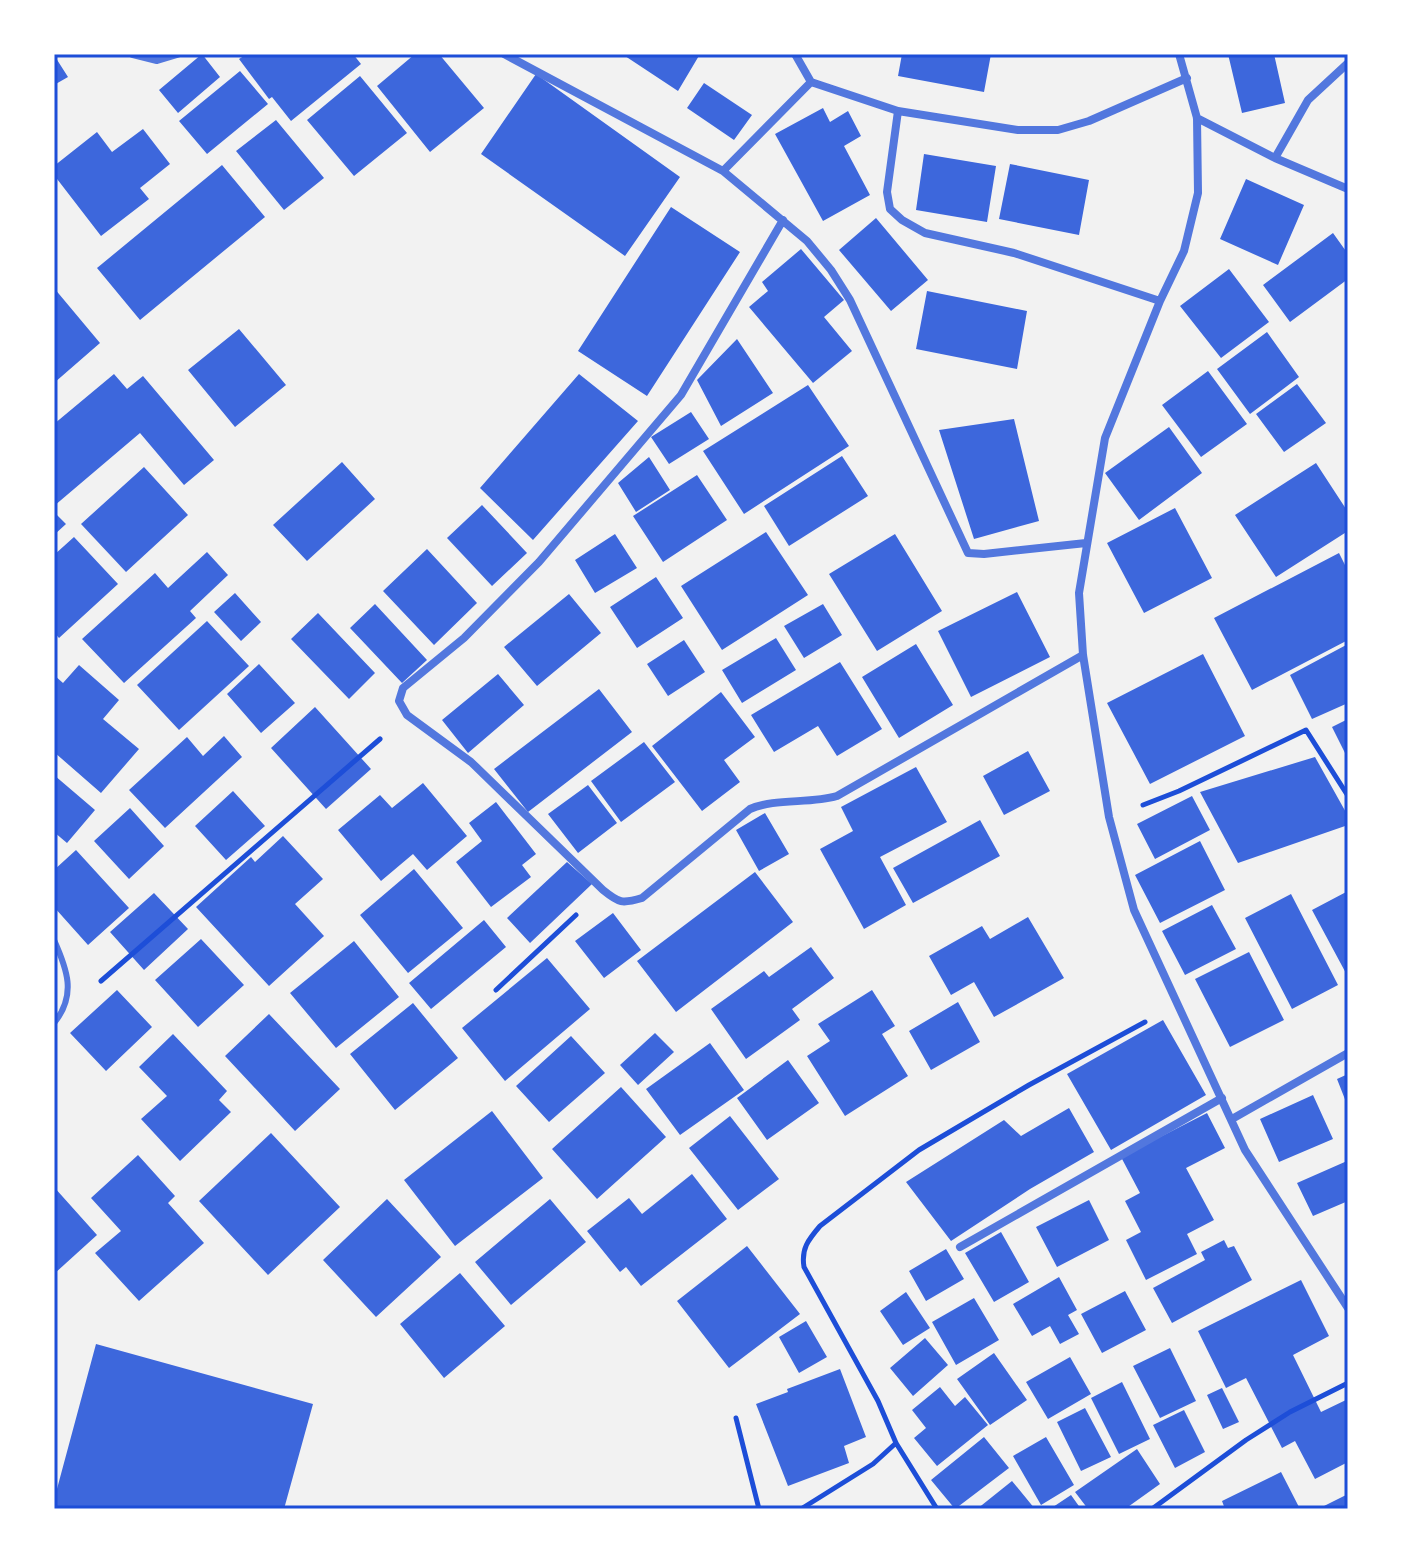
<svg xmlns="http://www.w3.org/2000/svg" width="1402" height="1563" font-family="'Fira Sans',sans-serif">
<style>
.building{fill:#3d67dc}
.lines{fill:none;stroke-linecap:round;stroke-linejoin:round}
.path{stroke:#1d4ed8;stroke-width:5}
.service{stroke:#5277de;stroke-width:6}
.minor{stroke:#5277de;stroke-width:8}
.neatline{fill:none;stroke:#1d4ed8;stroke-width:3}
</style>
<rect width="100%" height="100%" fill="#f2f2f2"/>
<!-- building -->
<path class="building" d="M202,54l18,23 -42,36 -19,-23z
M247,54h106l8,10 -70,57 -19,-24 -3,2 -30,-40z
M415,54h24l45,54 -54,44 -53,-66z
M622,54h78l-22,37z
M902,54h89l-7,38 -86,-16z
M1228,54h46l11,49 -43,10z
M54,55l14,22 -14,8z
M240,71l28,33 -61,50 -28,-33z
M536,74l144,103 -55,79 -144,-102z
M360,76l47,57 -53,43 -47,-56z
M704,83l48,32 -18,25 -47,-32z
M823,108l7,14 18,-11 13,25 -17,10 26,49 -47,26 -48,-87z
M276,120l48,58 -40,32 -48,-59z
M143,129l27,35 -30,24 9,11 -48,37 -47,-61v-9l43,-34 15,20z
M924,154l72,12 -9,56 -71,-12z
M1010,164l79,16 -10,55 -80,-16z
M222,165l43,52 -125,103 -43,-52z
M1246,179l58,26 -26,60 -58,-26z
M671,207l69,45 -93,144 -69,-45z
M876,218l52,62 -37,31 -52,-61z
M1333,233l15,21v25l-58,43 -27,-37z
M801,249l43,51 -20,17 28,34 -39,32 -64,-76 19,-16 -6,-9z
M1229,269l40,53 -48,36 -41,-52z
M54,288l46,55 -46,40z
M927,291l100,20 -10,58 -101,-20z
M239,329l47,56 -51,42 -47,-57z
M1267,332l32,45 -49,37 -33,-45z
M737,339l36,54 -52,33 -24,-46z
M1208,371l39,53 -46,33 -39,-52z
M114,374l13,15 16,-13 71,84 -30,25 -44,-52 -86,73v-82z
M579,374l59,47 -105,119 -53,-52z
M1297,384l29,39 -42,29 -28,-38z
M808,385l41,61 -105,68 -41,-63z
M691,412l18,27 -40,25 -18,-27z
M1014,419l25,102 -65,18 -35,-109z
M1169,427l33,46 -63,47 -34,-47z
M842,456l26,40 -79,50 -25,-40z
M649,457l21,33 -34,22 -18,-29z
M342,462l33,37 -68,62 -34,-36z
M1316,463l32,49v19l-72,46 -41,-62z
M144,467l44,48 -62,57 -45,-48z
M697,475l30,45 -64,42 -30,-46z
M482,505l45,48 -35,33 -45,-48z
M1175,508l37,70 -68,35 -37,-70z
M54,512l12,12 -12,11z
M766,532l42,63 -86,55 -41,-64z
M615,534l22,34 -42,25 -20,-33z
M895,534l47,77 -65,40 -48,-77z
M74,537l44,47 -59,54 -5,-6v-77z
M427,549l50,54 -43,42 -51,-54z
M207,552l21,23 -38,36 6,7 -72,65 -42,-44 73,-66 13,15z
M1339,553l9,18v69l-96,50 -38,-72z
M656,577l27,41 -46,30 -27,-41z
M1017,592l33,65 -79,40 -33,-66z
M235,593l26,29 -20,19 -27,-29z
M569,594l32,39 -64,53 -33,-39z
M375,604l52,56 -25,23 -52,-55z
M823,604l19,31 -38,23 -20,-32z
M318,613l57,60 -26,26 -58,-60z
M207,621l42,45 -70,64 -42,-45z
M776,638l20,32 -54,33 -20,-33z
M684,640l21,32 -37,24 -21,-32z
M916,644l37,61 -54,33 -37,-61z
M1348,644v59l-36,16 -22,-44z
M1203,654l42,82 -95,48 -43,-81z
M840,662l42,67 -45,27 -19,-30 -44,26 -23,-37z
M259,664l36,39 -34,30 -34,-39z
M79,665l40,35 -16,19 36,30 -38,44 -47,-41v-77l9,8z
M498,674l26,31 -56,48 -26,-33z
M599,689l33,43 -104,80 -34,-43z
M721,692l34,45 -31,23 16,22 -38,29 -50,-65z
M315,707l56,62 -45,40 -55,-61z
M1348,719v40l-16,-32z
M224,736l18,21 -77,71 -36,-38 58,-53 16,19z
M644,742l31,40 -54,40 -30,-41z
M1028,751l22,40 -46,24 -21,-39z
M1315,757l33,59v9l-110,38 -38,-71z
M916,767l31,55 -67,35 26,48 -42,24 -44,-80 33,-18 -12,-24z
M54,775l41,35 -28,33 -13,-11z
M423,783l44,53 -40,34 -14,-16 -32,27 -43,-51 42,-35 12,13z
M588,785l29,38 -39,30 -30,-39z
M233,791l32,35 -39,34 -31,-34z
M1192,796l18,34 -55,29 -18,-35z
M496,802l40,52 -14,11 9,12 -40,30 -35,-45 26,-21 -13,-18z
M130,808l34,38 -35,33 -35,-38z
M765,813l24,41 -30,17 -23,-41z
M980,820l20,36 -87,47 -20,-35z
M283,836l40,43 -28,25 29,32 -55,50 -73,-79 55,-50 4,5z
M1200,841l25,49 -65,33 -25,-48z
M76,850l53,58 -41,37 -34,-38v-37z
M567,862l25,22 -62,59 -23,-25z
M414,869l49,59 -55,45 -48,-58z
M755,872l38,50 -117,90 -39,-51z
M1348,891v86l-36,-67z
M154,893l34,36 -44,41 -34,-38z
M1291,894l47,91 -46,24 -47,-91z
M1212,905l24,44 -51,26 -23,-44z
M613,913l28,37 -37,28 -29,-37z
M1028,917l36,61 -70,39 -20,-35 -23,13 -22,-39 53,-30 8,13z
M484,920l22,27 -75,62 -22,-26z
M201,939l43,46 -46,42 -43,-47z
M354,941l45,56 -63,51 -46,-55z
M811,947l23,31 -42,31 8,11 -54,39 -35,-50 53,-38 5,6z
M1249,952l35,68 -54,27 -35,-68z
M547,958l43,51 -85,72 -43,-53z
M117,990l35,37 -46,44 -36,-38z
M872,990l23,36 -13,8 26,42 -63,40 -38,-60 23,-15 -12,-17z
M958,1002l22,40 -49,28 -22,-39z
M413,1003l45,55 -63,52 -45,-56z
M269,1014l71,75 -45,42 -70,-75z
M1163,1020l43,75 -95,55 -44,-76z
M655,1033l19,19 -36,33 -18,-20z
M173,1034l54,57 -8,9 12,12 -51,49 -39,-42 26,-23 -28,-29z
M571,1036l34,37 -56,49 -33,-36z
M710,1043l34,47 -64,45 -34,-46z
M788,1060l31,43 -52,37 -30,-42z
M1348,1074v33l-11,-28z
M621,1087l45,50 -69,62 -45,-50z
M1313,1095l20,44 -54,23 -19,-43z
M1069,1108l25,44 -64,37 -79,52 -45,-59 98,-62 17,16z
M492,1111l51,67 -88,68 -51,-66z
M1207,1113l18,35 -39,20 28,52 -27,14 10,20 -51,26 -20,-40 15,-8 -16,-31 15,-8 -19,-36z
M730,1116l49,63 -41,31 -49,-62z
M271,1133l69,74 -72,68 -69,-74z
M138,1155l37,41 -7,7 36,40 -65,58 -44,-48 26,-22 -30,-33z
M1347,1161l1,40 -35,15 -16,-33z
M692,1174l35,45 -86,67 -15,-19 -6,5 -33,-41 42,-33 13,16z
M54,1187l43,48 -43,39z
M387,1199l54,58 -65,60 -53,-57z
M550,1199l36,43 -75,63 -36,-43z
M1089,1200l20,40 -52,27 -21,-40z
M1001,1232l28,50 -35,20 -29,-49z
M1224,1240l4,8 6,-2 18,34 -80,43 -19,-35 52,-28 -4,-8z
M747,1246l53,68 -71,54 -52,-67z
M946,1249l18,30 -38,22 -17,-30z
M460,1273l45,53 -61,52 -44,-54z
M1059,1277l18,33 -9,5 11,19 -19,10 -10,-18 -18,10 -19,-32z
M1301,1280l28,56 -36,19 28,57 27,-13v63l-33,17 -20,-38 -13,7 -36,-70 -20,10 -28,-57z
M1125,1291l21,39 -44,23 -21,-39z
M906,1292l24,36 -27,17 -23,-34z
M974,1298l25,42 -43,25 -24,-43z
M806,1321l21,36 -28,16 -20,-36z
M925,1338l23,27 -35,31 -23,-28z
M96,1344l217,60 -29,105h-230v-9z
M1170,1348l26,53 -36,17 -27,-52z
M994,1353l33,47 -37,25 -33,-46z
M1070,1357l21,37 -43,25 -22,-37z
M840,1369l26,68 -22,9 5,17 -61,23 -32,-82 32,-12 -1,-3z
M1122,1382l28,57 -31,15 -28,-56z
M940,1387l15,19 10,-9 23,28 -51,41 -23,-28 12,-10 -14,-18z
M1222,1388l17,34 -16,7 -16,-34z
M1085,1408l26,49 -30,14 -24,-49z
M1184,1410l21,42 -30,16 -22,-43z
M984,1437l25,31 -54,41 -24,-29z
M1046,1437l28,48 -33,20 -28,-49z
M1137,1449l23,35 -35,25h-37l-13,-17z
M1281,1472l19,37h-75l-3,-8z
M1012,1481l23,28h-58z
M1348,1494v15h-30z
M1071,1495l10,14h-31z"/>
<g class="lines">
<!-- path -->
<path class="path" d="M1143,805l36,-14 127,-61 42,66
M101,981l279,-242
M496,990l80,-75
M736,1418l23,91
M801,1509l72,-45 23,-21
M937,1509l-41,-66 -18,-42 -74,-134c-3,-18 4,-27 16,-41l99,-76 110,-65 116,-63
M1152,1509l94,-69 44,-28 58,-29"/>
<!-- service -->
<path class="service" d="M54,940c13,29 23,55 0,83"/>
<!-- minor -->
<path class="minor" d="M133,54l24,6 20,-6
M504,54l219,117 84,70 24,29 19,30 118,253 16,1 102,-11
M795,54l16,28 87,29 120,19h40l31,-9 98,-43
M1179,54l18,64 1,75 -14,58 -24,50 -55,137 -26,155 4,62 26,162 25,93 111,240 103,158
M898,111l-11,81 3,17 12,11 23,13 89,20 146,48
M1197,118l78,40 73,31
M1275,158l33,-58 40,-37
M723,171l88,-89
M783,220l-102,175 -142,167 -75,76 -61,50 -4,13 8,14 64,47 132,128c16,13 19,14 39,8l108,-89c25,-11 60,-5 87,-13l246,-141
M1232,1119l116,-66
M960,1247l262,-149"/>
</g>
<!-- border -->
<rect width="1402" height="1563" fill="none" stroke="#ffffff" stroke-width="112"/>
<rect x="56" y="56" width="1290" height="1451" class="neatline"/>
</svg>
